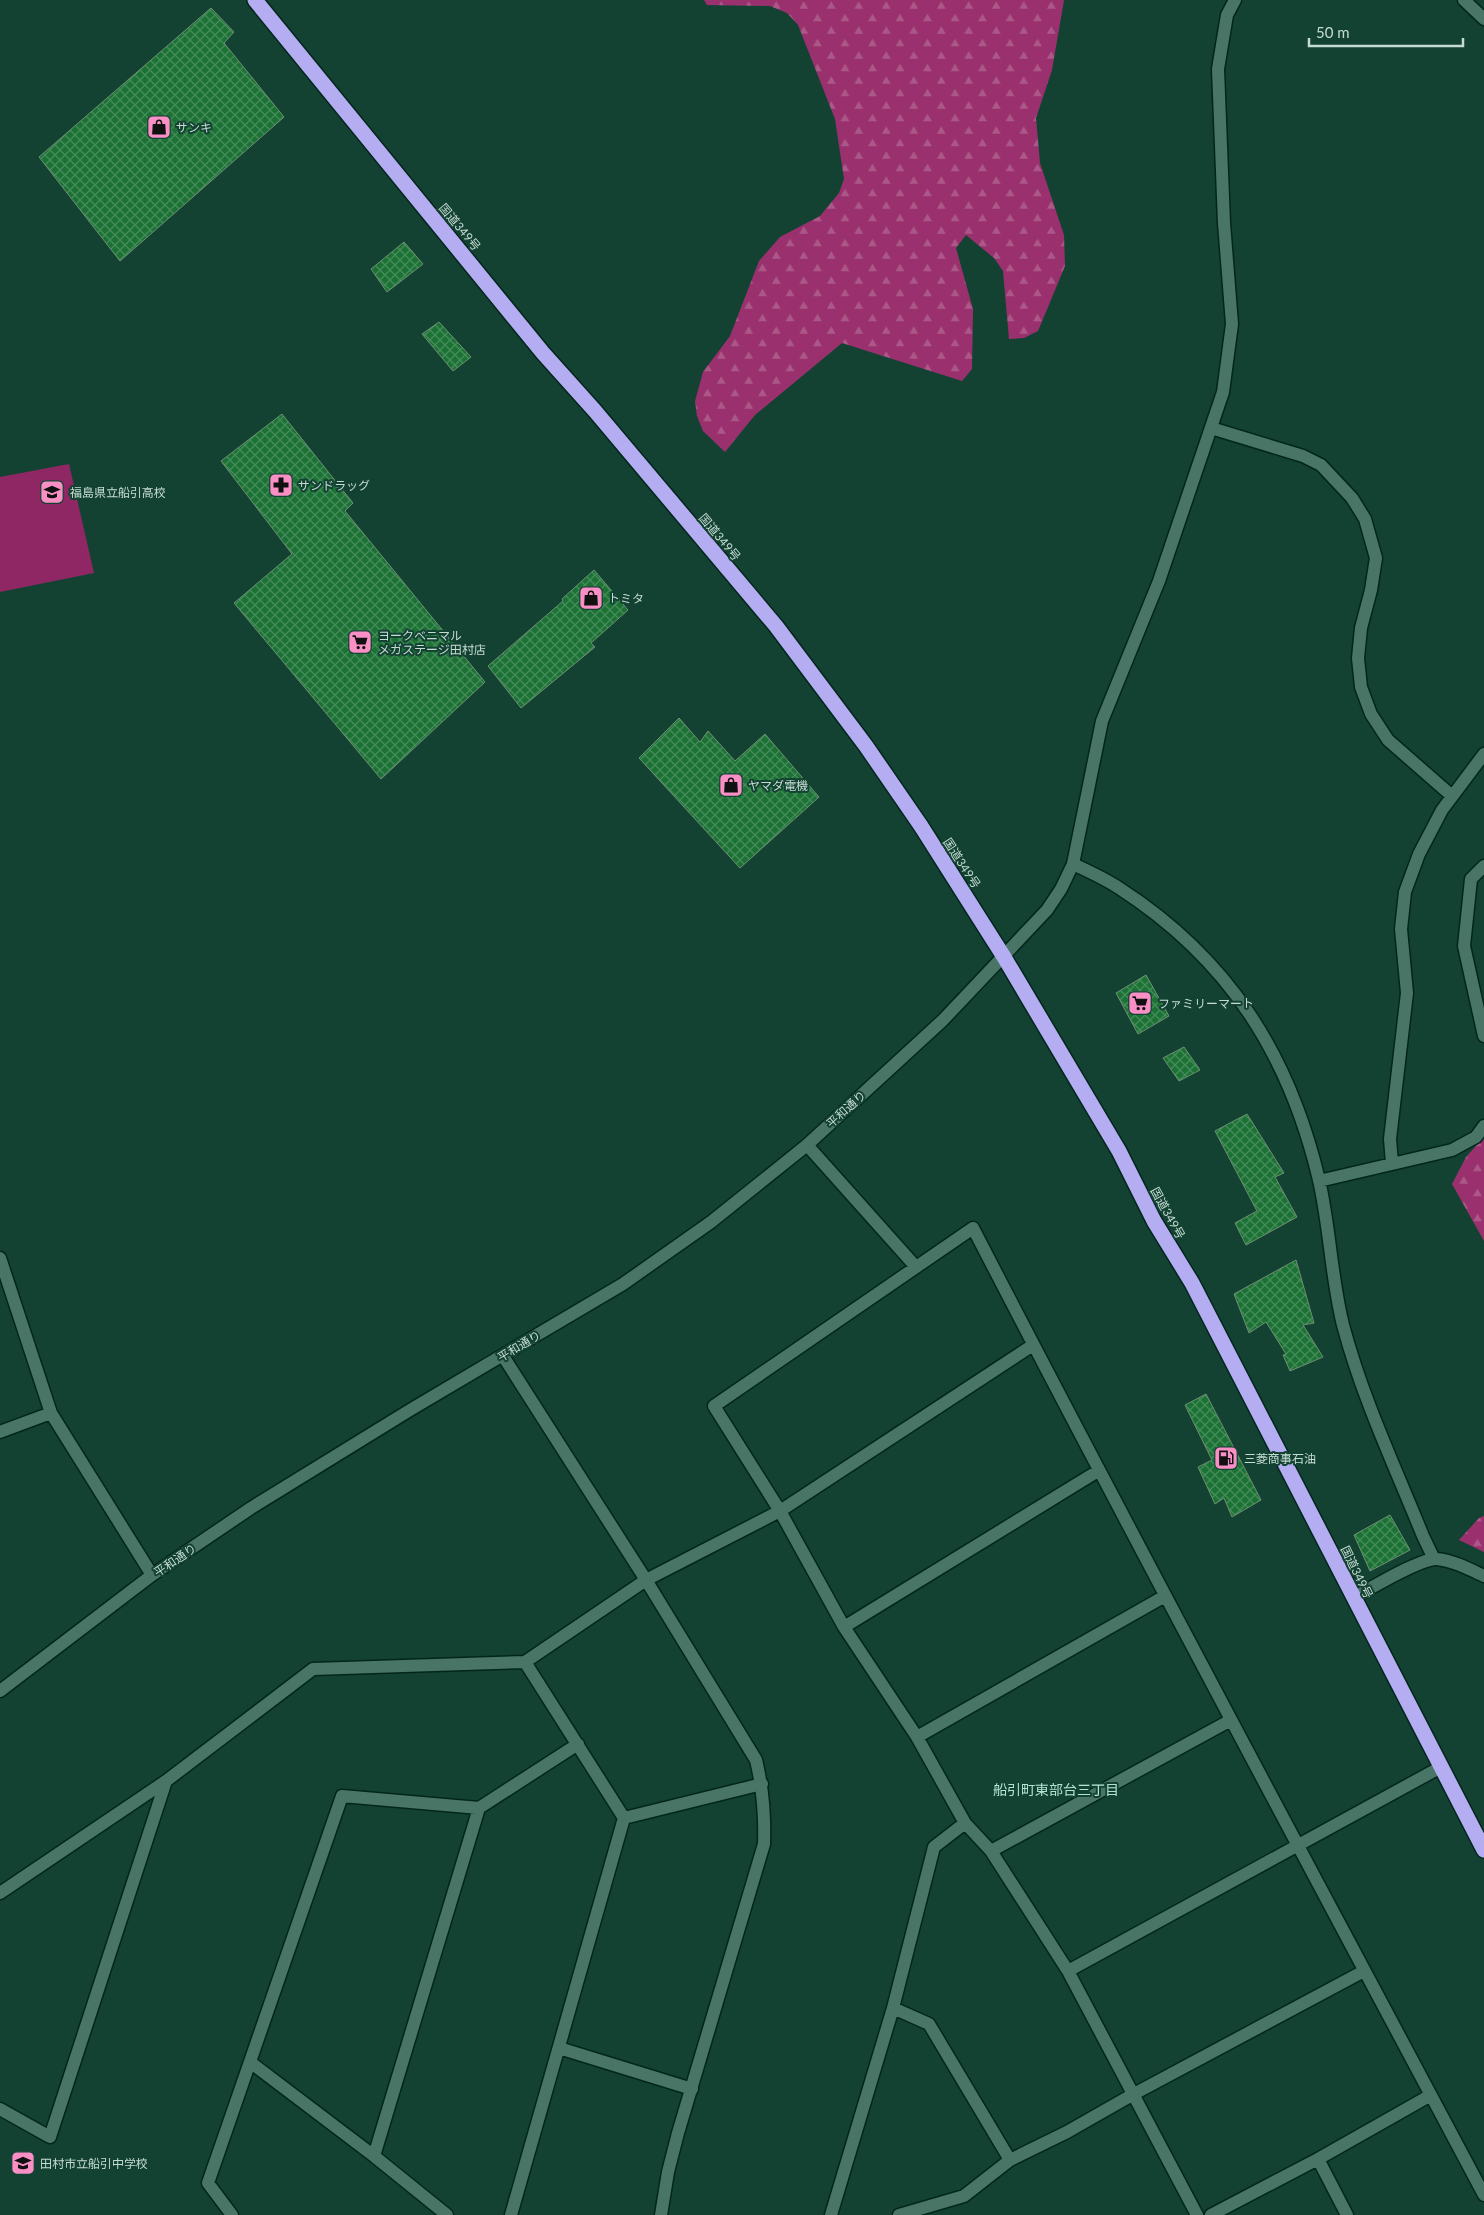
<svg xmlns="http://www.w3.org/2000/svg" width="1484" height="2215" font-family="Lato,'Noto Sans JP',sans-serif">
<style>
.green{fill:#902765}
.forest{fill:url(#forest-firs)}
.building{fill:url(#building-cross-hatch);stroke:#6e8f72}
.lines{fill:none;stroke-linecap:round;stroke-linejoin:round}
.street-casing{stroke:#03261c;stroke-width:15}
.secondary-casing{stroke:#03261c;stroke-width:15}
.highway-casing{stroke:#03261c;stroke-width:18}
.street{stroke:#487565;stroke-width:12}
.secondary{stroke:#487565;stroke-width:12}
.highway{stroke:#b4adf2;stroke-width:15}
.labels{text-anchor:middle;dominant-baseline:central;stroke-width:4;stroke-linejoin:round;paint-order:stroke}
.poi-label{font-size:12px;fill:#c4dbd1;stroke:#134233;text-anchor:start}
.street-label{font-size:12px;fill:#c4dbd1;stroke:#134233}
.neighbourhood-label{font-size:14px;fill:#b2e3d0;stroke:#134233}
</style>
<defs>
<pattern id="forest-firs" width="22" height="20" patternUnits="userSpaceOnUse" patternTransform="scale(1.25)"><rect width="22" height="20" fill="#9a316e"/><path d="M5 1l3.5 6h-7zM16 11l3.5 6h-7z" fill="#ab5888"/></pattern>
<pattern id="building-cross-hatch" width="8" height="8" patternUnits="userSpaceOnUse" patternTransform="scale(1.25)"><rect width="8" height="8" fill="#1c7235"/><path d="M0 0l8 8M0 8l8-8" fill="none" stroke="#468c5b"/></pattern>
</defs>
<rect width="100%" height="100%" fill="#134233"/>
<!-- green -->
<path class="green" d="M69,464l25,109 -94,19v-115z"/>
<!-- forest -->
<path class="forest" d="M704,0h360l-12,70 -16,48 4,45 24,72 1,31 -27,65 -14,7 -15,1 -6,-68 -9,-13 -28,-23 -10,13 17,61 -1,60 -10,12 -120,-38 -87,72 -30,37 -22,-21 -6,-15 -2,-15 8,-29 27,-36 29,-75 21,-24 40,-21 19,-23 5,-14 -9,-60 -37,-94 -11,-12 -17,-7 -63,-1z
M1484,1137v104l-32,-57 14,-27z
M1484,1516v36l-25,-12 20,-22z"/>
<!-- building -->
<path class="building" d="M211,8l23,24 -10,11 60,74 -164,144 -81,-104z
M404,242l19,22 -36,28 -16,-23z
M439,322l32,35 -18,14 -31,-37z
M282,414l71,89 -8,8 140,171 -104,97 -147,-176 58,-49 -71,-93z
M594,570l34,40 -37,33 4,4 -74,61 -33,-42 75,-65 -1,-2z
M679,718l21,24 8,-11 27,30 30,-27 54,63 -79,71 -101,-110z
M1146,975l23,41 -31,18 -22,-41z
M1184,1047l16,23 -21,11 -16,-23z
M1247,1114l37,59 -9,4 22,40 -51,28 -11,-22 22,-12 -42,-80z
M1296,1260l18,63 -11,2 20,32 -33,14 -7,-16 3,-1 -20,-32 -17,11 -15,-39z
M1206,1394l55,106 -29,17 -8,-19 -9,6 -17,-37 14,-7 -27,-55z
M1390,1515l20,35 -40,21 -16,-36z"/>
<g class="lines">
<!-- street casing -->
<g class="street-casing">
<path id="street" d="M1211,428l92,28 18,9 31,33 13,21 11,39 -5,32 -10,38 -3,30 3,29 10,27 17,26 64,56
M1073,864c15,7 31,14 46,24 110,71 170,166 200,292 11,48 12,97 24,145 19,72 52,142 80,211l11,23
M1484,866l-13,13 -7,67 20,90
M807,1145l109,122
M1392,1163l-2,-24 17,-146 -6,-64 4,-37 14,-38 23,-44 42,-56
M1319,1181l133,-31 24,-13 8,-11
M0,1258l51,155 101,162
M0,1432l51,-19
M1353,1598c17,-9 67,-40 84,-39 17,2 32,10 47,17
M844,1627l254,-156
M917,1737l248,-141
M624,1818l138,-34
M991,1851l240,-131
M0,1893l166,-112 147,-112 212,-7 121,-82 134,-69 253,-166
M1068,1971l373,-204
M893,2008l36,16 81,136
M559,2048l133,41
M250,2062l124,94 73,59
M0,2109l50,28 116,-356
M374,2156l105,-348
M1318,2159l29,56
M232,2215l-24,-32 134,-387 137,12 99,-64
M511,2215l113,-397 -99,-156
M831,2215l62,-207 41,-161 31,-24
M899,2215l65,-19 46,-36 57,-28 65,-37 232,-124
M1197,2215l-129,-244 -77,-120 -26,-28 -48,-86 -73,-110 -64,-116 -66,-105 259,-178c167,324 340,645 511,967
M1211,2215l107,-56 113,-64"/>
</g>
<!-- secondary casing -->
<g class="secondary-casing">
<path id="secondary" d="M1464,0l20,19
M503,1356l143,224 110,180c7,29 9,55 8,84l-86,289 -10,39 -7,43
M0,1691l152,-116 99,-67 159,-98 213,-126 88,-62 96,-77 136,-125 104,-110 14,-21 12,-25 29,-143 57,-140 64,-189 9,-68 -8,-101 -6,-154 9,-54 8,-15"/>
</g>
<!-- highway casing -->
<g class="highway-casing">
<path id="highway" d="M255,0l288,353 52,58 181,215 90,120 55,80 83,131 115,194 35,70 38,62 292,567"/>
</g>
<!-- street -->
<use href="#street" class="street"/>
<!-- secondary -->
<use href="#secondary" class="secondary"/>
<!-- highway -->
<use href="#highway" class="highway"/>
</g>
<!-- icons -->
<defs>
<g id="shop-square" transform="scale(1.25)"><rect x="-9" y="-9" width="18" height="18" rx="4" fill="#fa8fc6" stroke="#134233"/><path d="M-5-2.5h2.3a2.7 3.5 0 0 1 5.4 0H5L5.5 6h-11ZM-1.5-2.5h3a1.5 2.3 0 0 0-3 0Z" fill="#111"/></g>
<g id="pharmacy-square" transform="scale(1.25)"><rect x="-9" y="-9" width="18" height="18" rx="4" fill="#fa8fc6" stroke="#134233"/><path d="M-2-6h4v4h4v4h-4v4h-4v-4h-4v-4h4Z" fill="#111"/></g>
<g id="school-square" transform="scale(1.25)"><rect x="-9" y="-9" width="18" height="18" rx="4" fill="#fa8fc6" stroke="#134233"/><path d="M0-5L7-2L0 1L-7-2ZM-4 1L0 2.5L4 1V4Q0 6-4 4Z" fill="#111"/></g>
<g id="supermarket-square" transform="scale(1.25)"><rect x="-9" y="-9" width="18" height="18" rx="4" fill="#fa8fc6" stroke="#134233"/><path d="M-6-5.5h2.5l.6 2H6L4.5 2H-2.5L-4.4-4H-6ZM-1.5 3.2a1.3 1.3 0 1 0 .1 0ZM3 3.2a1.3 1.3 0 1 0 .1 0Z" fill="#111"/></g>
<g id="fuel-square" transform="scale(1.25)"><rect x="-9" y="-9" width="18" height="18" rx="4" fill="#fa8fc6" stroke="#134233"/><path d="M-5.5-6h7V0h2V4h1.3V-2.5L3-4.5l.8-.8L6-3V5H2.5V1h-1V6h-7ZM-4.2-4.7v3.2H.2V-4.7Z" fill="#111"/></g>
</defs>
<g fill-rule="evenodd">
<use href="#shop-square" x="159" y="127"/>
<use href="#pharmacy-square" x="281" y="485"/>
<use href="#school-square" x="52" y="492"/>
<use href="#shop-square" x="591" y="598"/>
<use href="#supermarket-square" x="360" y="642"/>
<use href="#shop-square" x="731" y="785"/>
<use href="#supermarket-square" x="1140" y="1003"/>
<use href="#fuel-square" x="1226" y="1458"/>
<use href="#school-square" x="23" y="2163"/>
</g>
<g class="labels">
<!-- poi labels -->
<g class="poi-label">
<text x="176" y="127">サンキ</text>
<text x="298" y="485">サンドラッグ</text>
<text x="70" y="492">福島県立船引高校</text>
<text x="608" y="598">トミタ</text>
<text x="378" y="635">ヨークベニマル<tspan x="378" dy="14">メガステージ田村店</tspan></text>
<text x="748" y="785">ヤマダ電機</text>
<text x="1158" y="1003">ファミリーマート</text>
<text x="1244" y="1458">三菱商事石油</text>
<text x="40" y="2163">田村市立船引中学校</text>
</g>
<!-- street labels -->
<g class="street-label">
<text transform="translate(460 227) rotate(50)">国道349号</text>
<text transform="translate(720 537) rotate(50)">国道349号</text>
<text transform="translate(962 863) rotate(57)">国道349号</text>
<text transform="translate(846 1109) rotate(-42)">平和通り</text>
<text transform="translate(1168 1213) rotate(61)">国道349号</text>
<text transform="translate(519 1346) rotate(-31)">平和通り</text>
<text transform="translate(175 1560) rotate(-34)">平和通り</text>
<text transform="translate(1357 1572) rotate(64)">国道349号</text>
</g>
<!-- neighbourhood labels -->
<g class="neighbourhood-label">
<text x="1056" y="1789">船引町東部台三丁目</text>
</g>
</g>
<!-- scale -->
<path d="M1309 38v8h154v-8" fill="none" stroke="#c4dbd1" stroke-width="2.5"/>
<text x="1316" y="38" font-size="15" fill="#c4dbd1" stroke="#134233" stroke-width="4" paint-order="stroke">50 m</text>
</svg>
